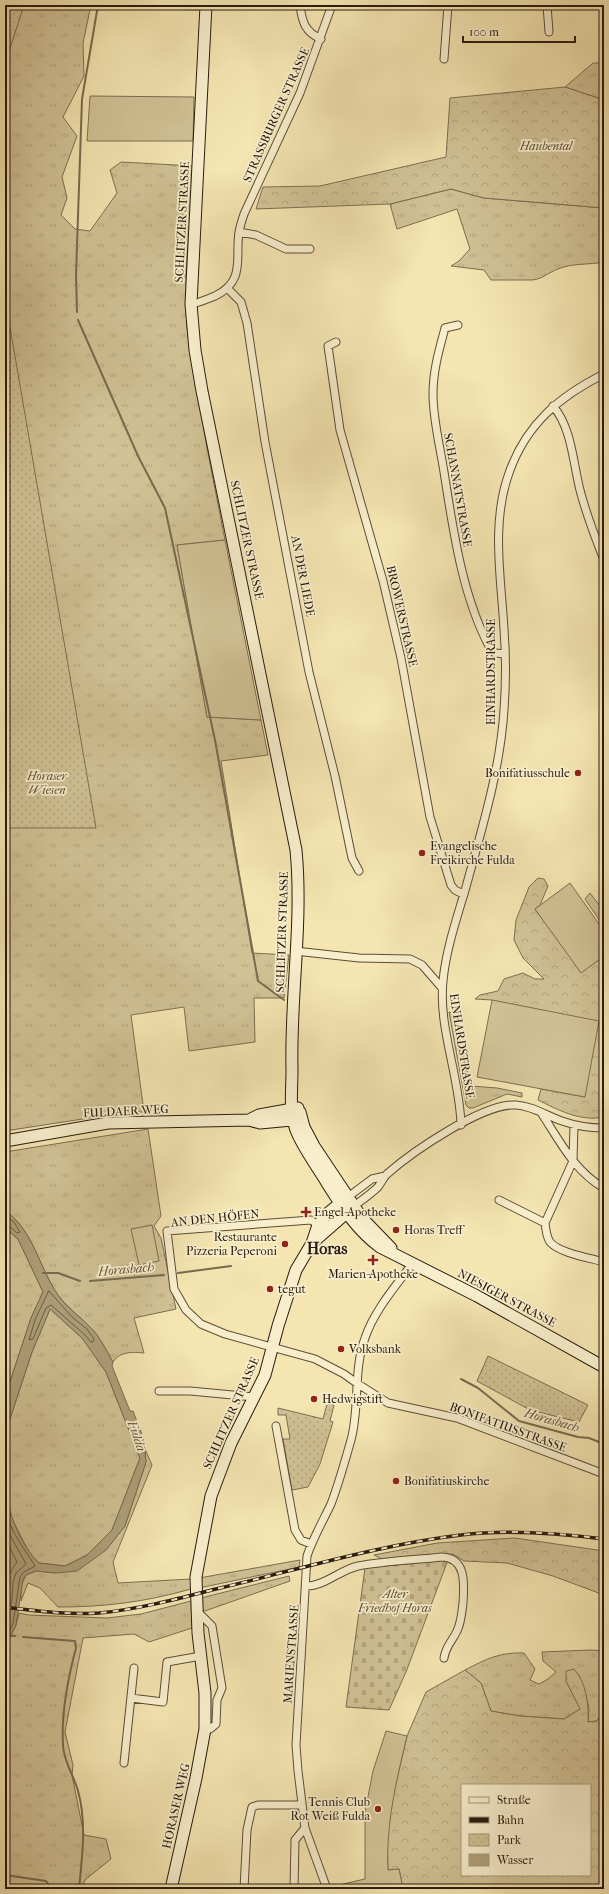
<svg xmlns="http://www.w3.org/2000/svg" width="609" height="1894" font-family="'IM FELL French Canon',serif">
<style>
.grass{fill:url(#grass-tufts);stroke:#7d6e52}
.forest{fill:url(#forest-crowns);stroke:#7d6e52;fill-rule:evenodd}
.cemetery{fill:url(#cemetery-stones);stroke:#7d6e52}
.park{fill:url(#park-dots);stroke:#7d6e52}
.garden{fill:#d1c295;stroke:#7d6e52}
.water{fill:#afa07a;stroke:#796a4f}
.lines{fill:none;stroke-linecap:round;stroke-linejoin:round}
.shore{stroke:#6c5d44;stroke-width:1}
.stream{stroke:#796a4f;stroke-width:2}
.street-casing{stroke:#5c4d38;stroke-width:9}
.secondary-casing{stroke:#291a0f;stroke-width:13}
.street{stroke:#f8eecc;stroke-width:7}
.secondary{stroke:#f8eecc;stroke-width:11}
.rail-casing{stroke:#291a0f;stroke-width:3.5}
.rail{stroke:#f8eecc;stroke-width:2;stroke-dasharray:6;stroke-linecap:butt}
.poi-dot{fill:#8f2418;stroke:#f8eecc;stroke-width:1.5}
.labels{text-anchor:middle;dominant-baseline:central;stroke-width:3.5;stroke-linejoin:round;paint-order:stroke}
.street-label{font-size:12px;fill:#291a0f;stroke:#f8eecc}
.park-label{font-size:12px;font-style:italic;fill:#5b4c37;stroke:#f8eecc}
.poi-label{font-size:12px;fill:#291a0f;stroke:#f8eecc;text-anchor:start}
.water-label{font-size:13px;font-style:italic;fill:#5f503a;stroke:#f8eecc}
.district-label{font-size:16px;font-weight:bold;fill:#291a0f;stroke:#f8eecc}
</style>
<defs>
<pattern id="grass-tufts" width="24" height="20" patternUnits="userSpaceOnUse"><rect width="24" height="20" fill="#d1c295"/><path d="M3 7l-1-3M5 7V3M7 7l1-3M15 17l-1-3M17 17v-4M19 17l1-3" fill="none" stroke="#b3a67f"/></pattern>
<pattern id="forest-crowns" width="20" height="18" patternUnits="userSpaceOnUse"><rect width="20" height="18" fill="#d1c295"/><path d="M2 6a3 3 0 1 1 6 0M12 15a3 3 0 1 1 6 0" fill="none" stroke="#b3a67f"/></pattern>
<pattern id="cemetery-stones" width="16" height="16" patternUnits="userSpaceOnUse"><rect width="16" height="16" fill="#d1c295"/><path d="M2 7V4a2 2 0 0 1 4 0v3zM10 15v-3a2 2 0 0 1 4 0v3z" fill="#b3a67f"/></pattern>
<pattern id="park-dots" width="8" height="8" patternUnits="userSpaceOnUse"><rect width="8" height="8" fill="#d1c295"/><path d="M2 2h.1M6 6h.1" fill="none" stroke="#b3a67f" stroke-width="1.8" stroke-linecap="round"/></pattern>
</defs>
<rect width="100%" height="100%" fill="#f4e5b1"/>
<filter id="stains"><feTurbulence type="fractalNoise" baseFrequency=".005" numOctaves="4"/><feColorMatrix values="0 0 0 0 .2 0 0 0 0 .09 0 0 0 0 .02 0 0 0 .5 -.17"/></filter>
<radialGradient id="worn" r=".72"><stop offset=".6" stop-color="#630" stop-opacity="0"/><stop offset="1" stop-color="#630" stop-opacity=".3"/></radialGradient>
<!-- grass -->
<path class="grass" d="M5,5h86l-8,38 1,33 -21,41 14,19 -15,41 5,21 -6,17 14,14 15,2 27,-38 -7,-23 11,-8 73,4 -8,106 1,56 20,120 18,92 -48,5 30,172 54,3 7,35 -47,6 31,192 37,2 -5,43h-30l1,44 -66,9 -5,-44 -53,8 13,97h-16l-123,19z
M593,63h11v37l-39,-13z
M451,189l33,9 120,10v54c-15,3 -33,1 -46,7 -9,3 -15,10 -26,11h-41l-7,-10 -33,-4 8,-5 11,-12 -13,-40 -60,20 -7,-25z
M449,1012l3,1 19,73 26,2 25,5v4l-15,-3 -34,14h-4l-3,-3z
M148,1129l13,87 -7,10 7,12 15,71 -42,9 10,35c-11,-1 -24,-2 -31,9 -7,-12 -14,-27 -24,-36 -10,-10 -22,-19 -31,-31 -20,-29 -23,-62 -53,-85v-58z
M5,1228l13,11 25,53 -12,26 -26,79z
M50,1309l32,29 24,34 34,86 -28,72 -25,25 -22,11 -26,-3 -9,-9 -19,-37 -6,-25v-58l27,-82z
M145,1449l7,16 -39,97 5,21 73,-4v10c-46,13 -85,18 -133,18l-18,-19 -12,-5 -7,18v-15l5,-11 10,-4 20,2 50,-23 19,-24 21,-64z
M300,1560l-1,7 -100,21v-10z
M289,1576l1,5 -85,30h-4v-13z
M191,1601l1,27 -43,14 -15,-8 -51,4 -18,94 8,33 -1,10 12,60 22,4 5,20 -25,20 -6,10h-75v-242l11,-22 3,-12 9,2 79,3 34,-4z
M591,1650l13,1v26l-4,-1 2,18h2v17l-7,10 -9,1 1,-15 -10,-32 -13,6 15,28 -17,10 -44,-3 -29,-5 -10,-28 -16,-13c21,-11 35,-18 59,-17l11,16 -5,11 9,4 9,-5 8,-7 -13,-11 -1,-9z"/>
<!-- forest -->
<path class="forest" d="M565,87l39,13v108l-120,-10 -33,-9 -61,15 -134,5 7,-22 57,-1 126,-29 4,-59z
M538,878l6,1 4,7 -8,19 -5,4 46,63 18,-12 5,6v151c-23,5 -46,-7 -66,-17l3,-11 44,8 -93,-97 -17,-1 5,-4 18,-4 6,-12 19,-6 12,6h9l-21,-21 -9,-18 2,-20 13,-33z
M590,893l14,18v16l-19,-28z
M515,1538l89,13v44l-51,-19 -46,-13 -43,-2 -11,-7 -71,5 -8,-4 63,-12z
M574,1669c12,13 15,35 14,53l9,-1 7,-10v178h-201l-4,-20 -11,1 -1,-30 4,-35 16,-69 19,-44 39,-22 16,13 10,28 29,5 44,3 16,-10 -14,-28v-10zM462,1785h128v90h-128z"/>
<!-- cemetery -->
<path class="cemetery" d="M448,1560l-42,112 -17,38 -43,-3 19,-139z"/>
<!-- park -->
<path class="park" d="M5,5h19l-19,59z
M5,298l91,530h-91z
M488,1356l100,49 -9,17 -49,-12 -53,-29z
M327,1404l7,1 -4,16 3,1 -13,42 -12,23 -16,3 -9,-51h7l-4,-24h-8v-7l45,11z"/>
<!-- garden -->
<path class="garden" d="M106,5h92v5l-93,-3z
M90,96l104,1 -1,44h-106z
M225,540l36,180 -54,-3 -30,-172z
M570,883l34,48v25l-23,17 -46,-64z
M492,1000l107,21 -14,76 -108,-20z
M152,1225l7,36 -20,4 -8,-36z
M386,1731l21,5c-11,46 -21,87 -19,134l11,-1 4,20h-59l-1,-5 22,-5v-67l8,-41z"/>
<!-- water -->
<path class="water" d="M5,1210c30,23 33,56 53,85 8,12 21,21 31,31 10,9 17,24 24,36l-1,4 18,45h3l10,26 3,25 -21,64 -19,24 -29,21 -21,2 -20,-2 -10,4 -3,4 -7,46 -11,22v-155c6,26 15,52 34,71l26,3 22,-11 25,-25 28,-72 -34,-86 -24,-34 -32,-29 -18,43 -27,82v-37l26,-79 12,-26 -25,-53 -13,-11z"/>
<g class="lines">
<!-- shore -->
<path class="shore" d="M5,1215l9,7 6,10 -3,1 -8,-7 -4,-1
M49,1291l23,26 15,12 7,10 -1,3h-2l-6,-7 -34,-30 -5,3 -13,31 -4,1 6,-20z
M5,1510c5,21 19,38 30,56l-11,6 -4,5 -7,47 -8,15
M5,1526l21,38 -10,9 -3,9 -1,18 -7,28
M5,1538l12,24c-14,19 -8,23 -12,44"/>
<!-- stream -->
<path class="stream" d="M77,312l-1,-37 6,-176 16,-94
M78,320l60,136 27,52 50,232 43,241 26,19
M43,1273h15l22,8
M178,1273l53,-7
M90,1281l74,-6
M461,1379l17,9 41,33 59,16 11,1 15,6
M5,1635l10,1
M23,1637l52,4 1,7c-8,30 -15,65 -13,97 0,15 11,31 15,46 9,32 4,66 1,98
M5,1875l41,6 6,8"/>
<!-- street casing -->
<g class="street-casing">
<path id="street" d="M300,5c2,17 5,27 21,34
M547,5l2,27
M444,59l4,-54
M239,232l17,3 30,14h24
M227,288l14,14 6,21 18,119 44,230 26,104 17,82 7,13
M191,304c8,-1 16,-5 24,-8 31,-15 20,-38 24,-64 1,-6 3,-12 5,-18l56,-121 32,-88
M458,325l-13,3c-6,22 -12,43 -12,66 0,26 7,52 11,78 9,57 18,124 46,176l5,5 10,1
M336,342l-8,4 12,84 43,151 18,77 29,159 21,68 4,5 8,4
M553,406c19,22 20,57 27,84 6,24 15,47 24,70
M295,951l64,7 51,1 12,6 20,23
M542,1114c17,26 33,58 62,74
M461,1125c-1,-47 -23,-98 -18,-144 3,-32 14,-63 23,-94 16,-59 34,-116 38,-177 2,-27 2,-55 0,-81 -3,-52 -13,-106 5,-156 17,-49 51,-77 95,-99
M574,1125l-1,36 -28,62c1,6 1,13 5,19 9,11 40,16 54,20
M348,1197l24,-18 13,-3
M499,1200l46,23
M354,1206c8,-6 17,-12 24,-19 3,-4 5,-9 9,-13 25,-22 96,-71 129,-69 17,1 31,11 46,16 14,5 28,7 42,7
M318,1225l-7,-5 -144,11 7,58 12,21 15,14 24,10 90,25 29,15 14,10 30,19 69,15 147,56
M159,1391h31l64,6
M276,1426l19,104 6,10 10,4
M306,1586c19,0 34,-16 52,-20 27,-5 56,-6 84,-9 25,1 22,28 21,46 -1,9 -2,20 -6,28 -5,11 -11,14 -13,27
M197,1611l15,15 10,62 -5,12 -1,24 -6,5h-5
M131,1698l32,4 4,-40 34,-6
M124,1763l10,-95
M244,1889l3,-59 5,-23 6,-2h44
M294,1889l1,-49 10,-12
M327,1889l-22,-61 -7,-57 -2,-26 11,-189c6,-18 16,-35 24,-52 8,-21 14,-43 20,-64 9,-33 2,-70 14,-102 9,-27 30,-51 47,-74"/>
</g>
<!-- secondary casing -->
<g class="secondary-casing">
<path id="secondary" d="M206,5l-15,299 4,46 7,41 94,459c7,73 -6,147 -4,220 0,21 -3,40 4,60 7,18 21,36 31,53 15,24 30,47 53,64l97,49 127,71
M300,1112l4,15 10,19 48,72 29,30
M249,1120l10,-5 39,-7
M5,1141l103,-18 141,-3 11,3 42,-4
M312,1243l40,-35
M171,1889l25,-111 9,-49v-36l-7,-60 -2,-56 15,-81 20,-53 34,-68 13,-49 18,-56 16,-27 6,-18 10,-12 20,-16"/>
</g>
<!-- street -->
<use href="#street" class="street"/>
<!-- secondary -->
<use href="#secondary" class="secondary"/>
<!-- rail casing -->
<g class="rail-casing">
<path id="rail" d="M5,1607c32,4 62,8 94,6 41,-4 78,-14 117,-24 81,-19 162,-44 245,-54 47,-6 96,-2 143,4"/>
</g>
<!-- rail -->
<use href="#rail" class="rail"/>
</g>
<!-- markers -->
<g class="poi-dot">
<circle cx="578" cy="773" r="4"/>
<circle cx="422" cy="853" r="4"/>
<path d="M304 1206h4v4h4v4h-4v4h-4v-4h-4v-4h4z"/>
<circle cx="396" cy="1230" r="4"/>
<circle cx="285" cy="1244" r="4"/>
<path d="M371 1254h4v4h4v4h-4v4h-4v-4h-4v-4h4z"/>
<circle cx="270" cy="1289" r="4"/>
<circle cx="341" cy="1349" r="4"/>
<circle cx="314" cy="1399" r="4"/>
<circle cx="396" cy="1481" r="4"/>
<circle cx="378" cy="1809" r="4"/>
</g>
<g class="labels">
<!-- street labels -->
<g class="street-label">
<text transform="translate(276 115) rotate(-66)">STRASSBURGER STRASSE</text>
<text transform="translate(182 222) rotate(-87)">SCHLITZER STRASSE</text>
<text transform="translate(458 490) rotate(80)">SCHANNATSTRASSE</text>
<text transform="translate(247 540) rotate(78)">SCHLITZER STRASSE</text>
<text transform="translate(303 576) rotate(79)">AN DER LIEDE</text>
<text transform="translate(402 616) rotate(77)">BROWERSTRASSE</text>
<text transform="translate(491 672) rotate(-90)">EINHARDSTRASSE</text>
<text transform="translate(282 932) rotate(-88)">SCHLITZER STRASSE</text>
<text transform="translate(462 1046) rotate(81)">EINHARDSTRASSE</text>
<text transform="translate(126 1111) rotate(-3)">FULDAER WEG</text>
<text transform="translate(215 1218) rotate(-6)">AN DEN HÖFEN</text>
<text transform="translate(507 1298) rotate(28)">NIESIGER STRASSE</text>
<text transform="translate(231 1413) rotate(-66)">SCHLITZER STRASSE</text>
<text transform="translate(508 1427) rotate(20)">BONIFATIUSSTRASSE</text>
<text transform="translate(291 1654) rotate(-86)">MARIENSTRASSE</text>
<text transform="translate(176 1806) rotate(-77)">HORASER WEG</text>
</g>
<!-- park labels -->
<g class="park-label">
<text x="546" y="146">Haubental</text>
<text x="47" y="776">Horaser<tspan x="47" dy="14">Wiesen</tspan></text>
<text x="395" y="1594">Alter<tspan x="395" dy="14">Friedhof Horas</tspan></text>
</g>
<!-- poi labels -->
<g class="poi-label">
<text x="570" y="773" text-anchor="end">Bonifatiusschule</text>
<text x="430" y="846">Evangelische<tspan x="430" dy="14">Freikirche Fulda</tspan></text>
<text x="314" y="1212">Engel-Apotheke</text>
<text x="404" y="1230">Horas Treff</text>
<text x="277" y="1237" text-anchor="end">Restaurante<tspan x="277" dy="14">Pizzeria Peperoni</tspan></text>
<text x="373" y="1274" text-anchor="middle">Marien-Apotheke</text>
<text x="278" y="1289">tegut</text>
<text x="349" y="1349">Volksbank</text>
<text x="322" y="1399">Hedwigstift</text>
<text x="404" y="1481">Bonifatiuskirche</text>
<text x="370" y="1802" text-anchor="end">Tennis Club<tspan x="370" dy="14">Rot Weiß Fulda</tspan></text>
</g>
<!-- water labels -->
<g class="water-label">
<text transform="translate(126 1269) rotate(-5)">Horasbach</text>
<text transform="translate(552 1420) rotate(16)">Horasbach</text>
<text transform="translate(137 1436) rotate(71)">Fulda</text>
</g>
<!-- district labels -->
<g class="district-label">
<text x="327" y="1248">Horas</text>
</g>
</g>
<!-- margin -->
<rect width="609" height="1894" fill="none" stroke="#f4e5b1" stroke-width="20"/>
<rect x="6" y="6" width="597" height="1882" fill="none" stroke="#291a0f" stroke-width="2"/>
<rect x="10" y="10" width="589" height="1874" fill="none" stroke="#291a0f"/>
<!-- legend -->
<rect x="461" y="1784" width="130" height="92" fill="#f8eecc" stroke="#a59980"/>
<rect x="469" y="1797" width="20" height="6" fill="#f8eecc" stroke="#a59980"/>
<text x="497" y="1804" font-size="12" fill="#291a0f">Straße</text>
<rect x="469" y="1817" width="20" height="6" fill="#291a0f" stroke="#a59980"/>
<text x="497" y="1824" font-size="12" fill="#291a0f">Bahn</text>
<rect x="469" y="1834" width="20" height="12" fill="url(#park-dots)" stroke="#a59980"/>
<text x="497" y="1844" font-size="12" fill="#291a0f">Park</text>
<rect x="469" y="1854" width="20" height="12" fill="#afa07a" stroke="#a59980"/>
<text x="497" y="1864" font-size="12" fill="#291a0f">Wasser</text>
<!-- scale -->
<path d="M463 36v6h112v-6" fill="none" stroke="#291a0f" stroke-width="2"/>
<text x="469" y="36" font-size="12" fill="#291a0f" stroke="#f8eecc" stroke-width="3" paint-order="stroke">100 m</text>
<rect width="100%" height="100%" filter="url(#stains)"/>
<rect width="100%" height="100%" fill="url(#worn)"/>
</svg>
